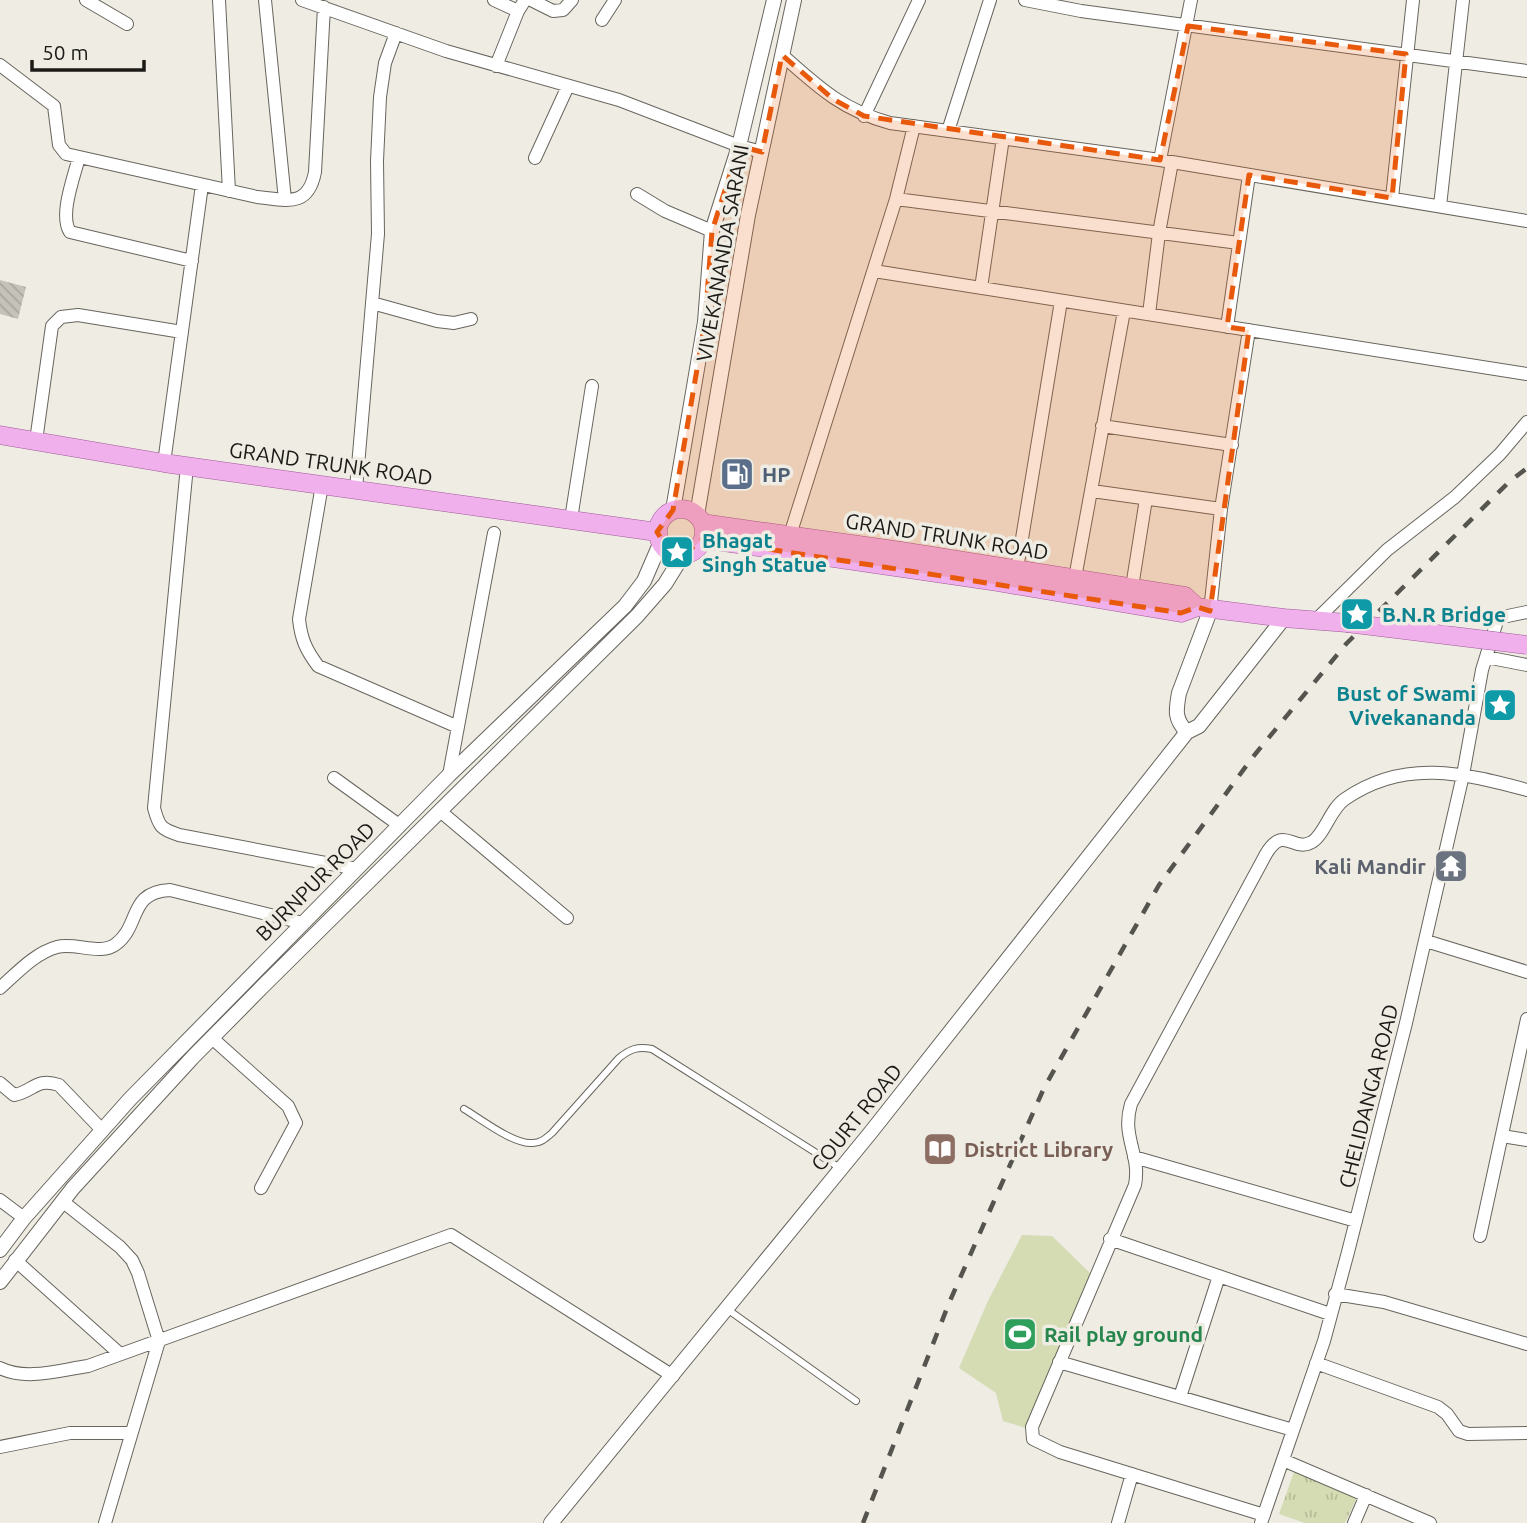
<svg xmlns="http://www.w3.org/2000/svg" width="1527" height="1523" font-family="Ubuntu,sans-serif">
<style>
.grass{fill:url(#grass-tufts)}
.pitch{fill:#d5dbb2}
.building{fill:url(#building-back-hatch)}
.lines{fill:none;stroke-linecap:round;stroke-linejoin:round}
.service-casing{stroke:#68655e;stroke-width:8}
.minor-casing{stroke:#68655e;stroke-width:14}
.tertiary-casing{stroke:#68655e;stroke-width:16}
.primary-casing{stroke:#9f5998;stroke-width:19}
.service{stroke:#fff;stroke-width:6}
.minor{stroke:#fff;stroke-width:12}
.tertiary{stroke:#fff;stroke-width:14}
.primary{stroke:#f0b0eb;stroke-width:18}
.rail{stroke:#55544f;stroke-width:4.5;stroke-dasharray:12 12;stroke-linecap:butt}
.primary-bridge-casing{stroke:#9f5998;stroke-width:19;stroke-linecap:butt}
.primary-bridge{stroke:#f0b0eb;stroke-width:18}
.marked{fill:#e8590c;fill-opacity:0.2;stroke:#e8590c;stroke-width:5;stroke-dasharray:14 9;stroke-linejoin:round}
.labels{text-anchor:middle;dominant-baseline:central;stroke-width:7;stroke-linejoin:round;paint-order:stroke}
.street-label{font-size:21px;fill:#1b1a17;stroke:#eeece3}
.service-label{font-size:21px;font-weight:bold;fill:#4e5e75;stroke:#eeece3;text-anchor:start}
.culture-label{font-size:21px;font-weight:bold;fill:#0d838f;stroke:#eeece3;text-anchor:start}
.worship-label{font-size:21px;font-weight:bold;fill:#5b616d;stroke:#eeece3;text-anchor:end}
.education-label{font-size:21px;font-weight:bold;fill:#785e54;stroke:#eeece3;text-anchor:start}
.leisure-label{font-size:21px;font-weight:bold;fill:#27864d;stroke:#eeece3;text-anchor:start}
</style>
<defs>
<pattern id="grass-tufts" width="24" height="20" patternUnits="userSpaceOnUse" patternTransform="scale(1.75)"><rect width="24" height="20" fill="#d5dbb2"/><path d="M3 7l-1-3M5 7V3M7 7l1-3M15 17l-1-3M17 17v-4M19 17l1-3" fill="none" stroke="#b6bb98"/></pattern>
<pattern id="building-back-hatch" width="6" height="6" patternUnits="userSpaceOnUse" patternTransform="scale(1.75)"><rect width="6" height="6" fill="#c4c2b9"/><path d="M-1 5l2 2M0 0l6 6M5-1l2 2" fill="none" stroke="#a8a69e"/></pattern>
</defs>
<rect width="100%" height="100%" fill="#eeece3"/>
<!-- grass -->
<path class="grass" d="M1295,1469l64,24 -14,30h-40l-26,-9z"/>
<!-- pitch -->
<path class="pitch" d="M1022,1235l30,1 39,38 -65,154 -23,-7 -7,-28 -37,-25 29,-67z"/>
<!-- building -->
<path class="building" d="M0,280l26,7 -8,32 -18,-5z"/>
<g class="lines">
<!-- service casing -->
<g class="service-casing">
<path id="service" d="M464,1109c17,10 50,36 69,34 8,0 13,-5 19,-10l67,-75c11,-9 19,-12 33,-9l188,119
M727,1309l129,92"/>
</g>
<!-- minor casing -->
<g class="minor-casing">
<path id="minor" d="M86,0l41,24
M219,0l10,191
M265,0l20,200
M302,0l144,51 173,49 120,46 23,6
M494,0l24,11
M531,0l22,11 10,-1 9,-10
M1025,0l56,11 446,60
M602,20l13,-20
M782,55c36,32 60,55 108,68l270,37 367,61
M0,65l54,41 5,39 7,9 191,43c30,3 51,11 58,-25l9,-165
M496,66l22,-55 7,-11
M864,116l55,-116
M948,131l42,-131
M79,157c-5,20 -20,58 -9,75l122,29
M535,158l33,-72
M1160,160l31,-160
M637,194l28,17 47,20
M1392,198l21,-198
M896,199l343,44
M1440,206l23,-206
M874,271l653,103
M981,288l22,-150
M372,303l65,18 17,2 17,-4
M1149,314l10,-81 13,-71
M1227,327l22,-152
M1102,426l130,19
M36,441l16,-115 9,-9 17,-2 104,17
M164,463l38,-278
M187,466l-33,342c5,19 7,21 25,27l178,34
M322,485l-23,134c2,20 7,31 19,47l140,61
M356,489l22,-255 -1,-73 3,-64 5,-34 11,-30
M1092,491l129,18
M571,519l21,-133
M790,535l106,-336 18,-73
M1017,569l44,-268
M1075,578l49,-267
M1132,587l14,-88
M1210,611l11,-102 28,-179
M1315,621l72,-71 68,-53 45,-43 27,-32
M1486,657l41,8
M449,775l45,-242
M334,778l65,47
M440,811l127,107
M1426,941l101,31
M0,988c17,-15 35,-35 57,-41 18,-5 44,9 59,-3 25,-19 12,-52 54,-54l133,33
M212,1038l76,68 8,17 -35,65
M0,1083l14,12c19,-3 22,-18 45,-10l43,45
M1502,1136l25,4
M1134,1157l222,64
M0,1200l24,18
M62,1201l58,46 12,13 6,13 21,68 -54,182
M1480,1236l47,-217
M1110,1239l220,75
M15,1260l105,94
M1335,1294l49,8 143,42
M1059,1362l234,68
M1316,1363l122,44 9,7 12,17 9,3 59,-1
M0,1368c26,13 60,2 88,-2l363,-131 222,141
M1180,1397l39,-121
M0,1447l70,-14h61
M1283,1460l147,63
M1264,1515l-204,-63 -27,-13 -1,-12 103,-242c6,-31 -14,-48 -4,-81l135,-250c18,-30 27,-1 46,-12 13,-8 18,-33 33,-43 59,-41 118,-26 182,-9
M1118,1523l14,-49
M1261,1523l63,-182 24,-89 58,-229 57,-248 19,-105 16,-52 29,-6
M1354,1523l12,-28"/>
</g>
<!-- tertiary casing -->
<g class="tertiary-casing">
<path id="tertiary" d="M673,510l32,-188 7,-91 27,-85 35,-146
M697,515l51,-300 46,-215
M1187,732c-13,-13 -11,-22 -8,-39l31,-82
M0,1250l24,-32 106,-119 319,-324 176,-169 19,-25 16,-37
M0,1282l73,-94 119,-130 71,-72 374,-370 28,-32 18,-29
M551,1523l320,-391 316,-400 12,-6 85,-108"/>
</g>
<!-- primary casing -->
<g class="primary-casing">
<path id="primary" d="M0,435l164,28 493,69
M658 532a23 23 0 1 1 46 0a23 23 0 1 1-46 0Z
M702,523l199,28 284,45 12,11 -16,6 -184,-31 -294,-43
M1197,607l87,11 63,5"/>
</g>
<!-- service -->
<use href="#service" class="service"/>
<!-- minor -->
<use href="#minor" class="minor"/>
<!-- tertiary -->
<use href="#tertiary" class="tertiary"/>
<!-- primary -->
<use href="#primary" class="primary"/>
<!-- rail -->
<path class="rail" d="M863,1523l86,-220 95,-215 115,-203 93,-127 94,-114 163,-162 18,-14"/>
<!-- primary-bridge casing -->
<g class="primary-bridge-casing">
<path id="primary-bridge" d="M1347,623l180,22"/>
</g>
<!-- primary-bridge -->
<use href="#primary-bridge" class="primary-bridge"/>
</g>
<!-- marked area -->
<path class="marked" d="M1188,26l218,28 -14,144 -143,-23 -22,152 22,3 -39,281 -13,-4 -16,6 -478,-74 -20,16 -13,-2 -13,-21 16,-22 32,-188 7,-91 27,-85 23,6 20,-97 51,44 31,17 296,44z"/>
<!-- icons -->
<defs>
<g id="fuel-square" transform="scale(1.75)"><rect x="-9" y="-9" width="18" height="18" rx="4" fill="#5c6f8a" stroke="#eeece3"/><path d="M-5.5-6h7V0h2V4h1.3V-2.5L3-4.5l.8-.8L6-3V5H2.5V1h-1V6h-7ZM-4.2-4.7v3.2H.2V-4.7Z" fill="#fff"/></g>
<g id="sight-square" transform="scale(1.75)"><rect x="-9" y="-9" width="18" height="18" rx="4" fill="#0f9aa8" stroke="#eeece3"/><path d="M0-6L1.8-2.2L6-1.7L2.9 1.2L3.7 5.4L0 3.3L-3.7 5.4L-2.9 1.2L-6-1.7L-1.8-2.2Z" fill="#fff"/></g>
<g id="temple-square" transform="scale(1.75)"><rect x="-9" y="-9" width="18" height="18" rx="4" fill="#6b7280" stroke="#eeece3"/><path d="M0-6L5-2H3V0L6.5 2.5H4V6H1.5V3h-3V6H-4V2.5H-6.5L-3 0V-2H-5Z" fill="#fff"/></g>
<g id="library-square" transform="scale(1.75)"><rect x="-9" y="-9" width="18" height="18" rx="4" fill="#8d6e63" stroke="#eeece3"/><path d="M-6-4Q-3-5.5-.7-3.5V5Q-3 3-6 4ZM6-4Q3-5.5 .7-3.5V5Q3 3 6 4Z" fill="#fff"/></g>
<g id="stadium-square" transform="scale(1.75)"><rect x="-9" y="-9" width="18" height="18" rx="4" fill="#2e9e5b" stroke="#eeece3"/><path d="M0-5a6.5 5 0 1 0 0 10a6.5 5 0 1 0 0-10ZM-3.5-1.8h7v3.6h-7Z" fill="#fff"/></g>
</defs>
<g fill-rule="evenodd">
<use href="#fuel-square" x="737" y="474"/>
<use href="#sight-square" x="677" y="552"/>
<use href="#sight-square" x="1357" y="614"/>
<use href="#sight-square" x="1500" y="705"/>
<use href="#temple-square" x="1451" y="866"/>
<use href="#library-square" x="940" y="1149"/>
<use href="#stadium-square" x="1020" y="1334"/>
</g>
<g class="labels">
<!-- street labels -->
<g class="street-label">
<text transform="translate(722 253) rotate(-80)">VIVEKANANDA SARANI</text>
<text transform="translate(331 463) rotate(8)">GRAND TRUNK ROAD</text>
<text transform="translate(947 536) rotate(9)">GRAND TRUNK ROAD</text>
<text transform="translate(315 881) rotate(-45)">BURNPUR ROAD</text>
<text transform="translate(1368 1096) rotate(-76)">CHELIDANGA ROAD</text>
<text transform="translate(856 1117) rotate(-51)">COURT ROAD</text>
</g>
<!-- service labels -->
<g class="service-label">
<text x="762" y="474">HP</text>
</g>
<!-- culture labels -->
<g class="culture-label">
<text x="702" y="540">Bhagat<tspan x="702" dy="24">Singh Statue</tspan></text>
<text x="1382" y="614">B.N.R Bridge</text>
<text x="1476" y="693" text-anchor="end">Bust of Swami<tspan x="1476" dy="24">Vivekananda</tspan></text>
</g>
<!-- worship labels -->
<g class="worship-label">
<text x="1426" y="866">Kali Mandir</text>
</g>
<!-- education labels -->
<g class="education-label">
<text x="964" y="1149">District Library</text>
</g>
<!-- leisure labels -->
<g class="leisure-label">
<text x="1044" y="1334">Rail play ground</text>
</g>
</g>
<!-- scale -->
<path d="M32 60v10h112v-10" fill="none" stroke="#1b1a17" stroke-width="3.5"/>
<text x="42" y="60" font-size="21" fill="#1b1a17" stroke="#eeece3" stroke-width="5" paint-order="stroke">50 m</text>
</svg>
